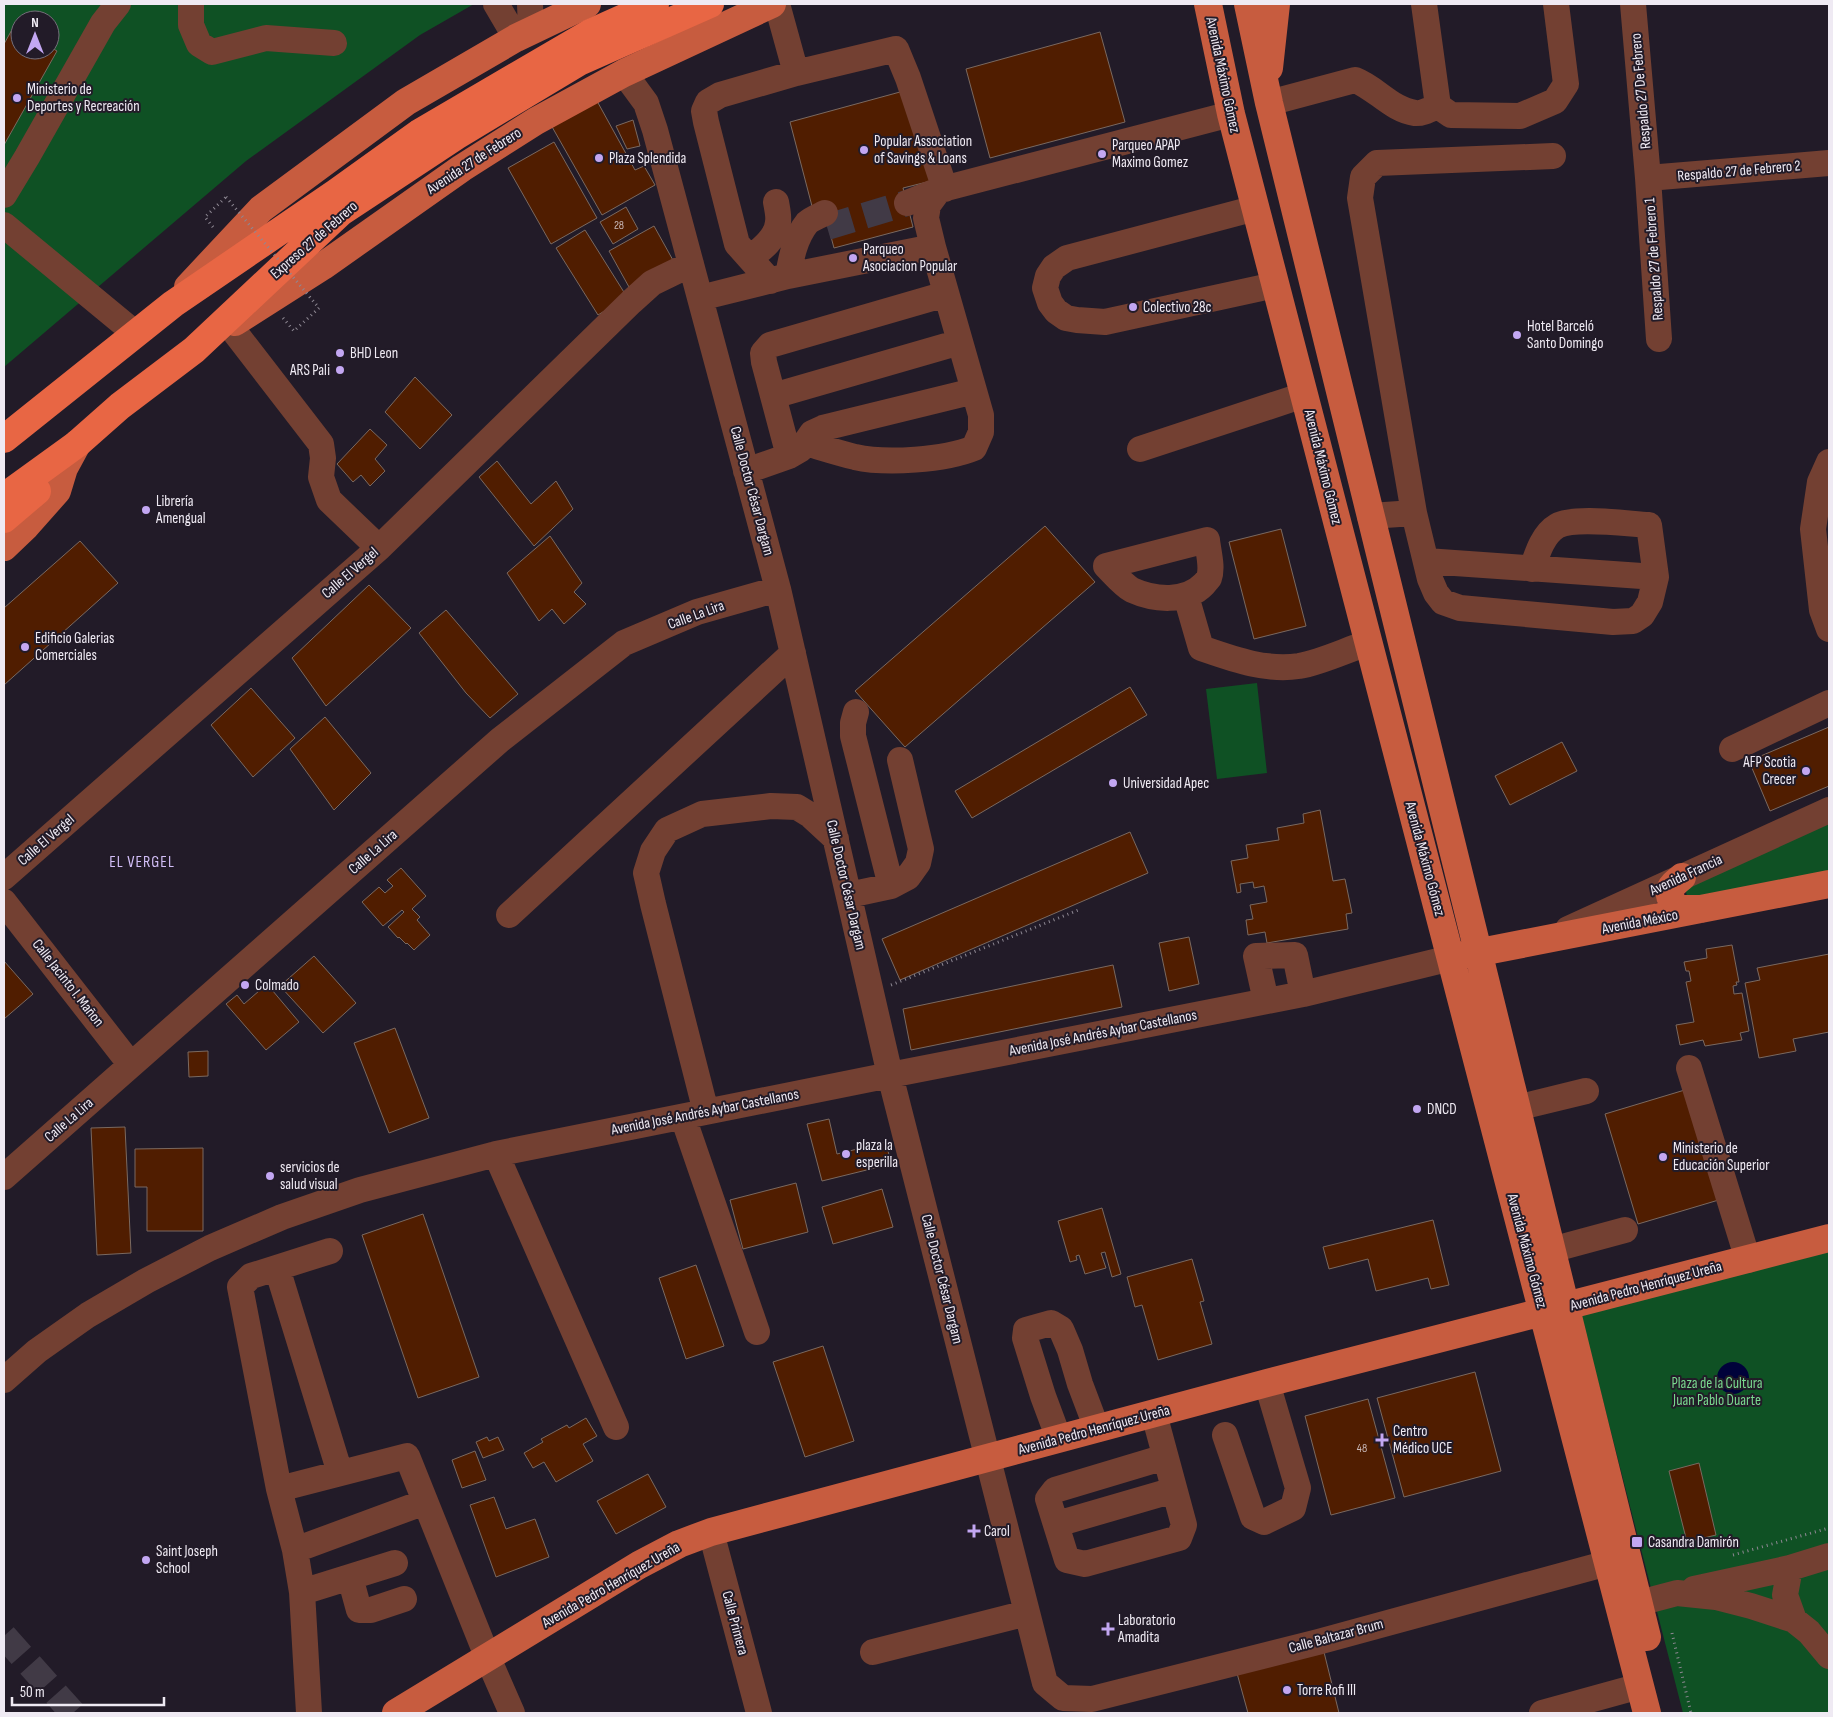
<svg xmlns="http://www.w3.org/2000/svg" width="1833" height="1717" font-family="'Sofia Sans Condensed',sans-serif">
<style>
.green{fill:#0f5124;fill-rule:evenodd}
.water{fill:#00023a}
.building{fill:#501d00;stroke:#7a6960}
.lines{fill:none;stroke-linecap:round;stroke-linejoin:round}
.minor-tunnel{stroke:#413a46;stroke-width:26;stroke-dasharray:26 13;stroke-linecap:butt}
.path{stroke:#8e8893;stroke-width:3;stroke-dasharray:1 4;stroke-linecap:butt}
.minor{stroke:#734032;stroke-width:26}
.major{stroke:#c75c3f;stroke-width:28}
.highway{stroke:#e86644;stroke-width:28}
.path-bridge{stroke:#8e8893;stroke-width:3;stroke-dasharray:1 4;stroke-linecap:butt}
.poi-dot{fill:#c3a7f2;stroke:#221b28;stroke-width:2}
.labels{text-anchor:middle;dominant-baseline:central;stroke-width:4;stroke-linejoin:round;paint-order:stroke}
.number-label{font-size:12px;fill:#c7b7b6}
.street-label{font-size:15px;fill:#efeaf3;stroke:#221b28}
.poi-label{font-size:15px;fill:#efeaf3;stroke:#221b28;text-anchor:start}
.park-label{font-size:15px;fill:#7ad98f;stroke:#221b28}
.neighbourhood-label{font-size:16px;letter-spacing:1px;fill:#d3bff8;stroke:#221b28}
</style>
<rect width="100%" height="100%" fill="#221b28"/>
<!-- green -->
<path class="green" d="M4,4h470l-54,31 -174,126 -242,206zM20,20h30v30h-30z
M1257,683l10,90 -50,6 -11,-90z
M1829,818v60l-119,25 -23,-7 -2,-8z
M1829,1245v468h-146l-103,-402z"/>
<!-- water -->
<path class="water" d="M1717 1378a16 16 0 1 1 32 0a16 16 0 1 1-32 0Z"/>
<!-- building -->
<path class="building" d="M14,26l6,4v20h30v-3l7,4 -53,94v-101z
M1100,32l25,90 -135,36 -24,-89z
M911,89l28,90 -36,9 10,39 -79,21 -11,-41 -10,3 -23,-88z
M597,101l38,69 9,-4 11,19 -53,30 -51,-90z
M633,120l7,26 -13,3 -11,-23z
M554,142l43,76 -46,26 -43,-76z
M626,207l12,22 -25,15 -13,-22z
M654,226l20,36 -45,25 -20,-36z
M585,230l42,67 -29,18 -42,-67z
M415,377l37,38 -32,34 -35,-37z
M370,429l17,16 -12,14 10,12 -15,15 -9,-11 -8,7 -16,-18z
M497,461l34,43 25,-23 17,28 -39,37 -55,-69z
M1045,526l50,56 -190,165 -50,-56z
M1281,529l25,97 -52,13 -25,-97z
M550,536l32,47 -8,9 12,12 -22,20 -12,-15 -13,12 -32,-48z
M80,541l38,42 -114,102v-77z
M369,585l42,43 -85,78 -34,-48z
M446,610l72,84 -28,24 -24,-25 -47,-60z
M1130,687l17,28 -175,103 -17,-27z
M251,688l44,50 -42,39 -42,-52z
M325,717l46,56 -37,37 -44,-61z
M1829,727v59l-59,25 -21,-50z
M1562,742l15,29 -67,34 -15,-29z
M1320,810l13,71 12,-2 7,34 -6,1 2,15 -81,14 -2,-11 -17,3 -2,-15 7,-1 -3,-14 17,-3 -3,-16 -10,2 -1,-6 -13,2 1,8 -4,1 -6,-32 17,-3 -2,-13 33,-5 -2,-12 27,-5 -1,-9z
M1130,832l18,41 -248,107 -18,-41z
M401,868l25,28 -14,13 8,8 -3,3 13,15 -16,15 -7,-7 -1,1 -7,-7 -1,1 -10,-11 16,-15 -2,-2 -19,16 -21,-24 17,-15 6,6 8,-7 -6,-6z
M1189,937l10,47 -30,7 -10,-48z
M1732,945l7,37h-3l1,3 -4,1 1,8 8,-1 7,38 -9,2 2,7 -37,6 -2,-6 -23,5 -4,-20 18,-3 -8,-40 5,-1 -2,-10h-3l-2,-9 23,-4 -1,-9z
M1829,954v78l-36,7 3,12 -37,7 -14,-75 15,-3 -3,-12z
M314,956l42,47 -33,30 -43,-47z
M4,961l29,33 -29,25z
M1113,965l9,42 -211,43 -8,-41z
M267,984l32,38 -33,28 -40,-46 11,-9 7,9z
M395,1028l34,90 -40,15 -35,-90z
M208,1051v25l-19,1 -1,-25z
M1688,1089l34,110 -84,25 -33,-110z
M829,1119l8,35 49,-12 5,22 -69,17 -15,-57z
M125,1127l6,126 -34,2 -6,-127z
M203,1148v83h-56v-44h-12v-38z
M796,1183l12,49 -65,17 -13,-49z
M882,1189l11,38 -60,17 -11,-37z
M1102,1208l19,66 -9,3 -7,-25 -4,1 5,15 -21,6 -6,-19 -3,1 1,4 -7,2 -12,-41z
M423,1214l56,163 -61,21 -56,-163z
M1433,1220l16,65 -18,4 -3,-11 -52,13 -8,-32 -39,10 -6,-22z
M1192,1259l12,42 -4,1 12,42 -54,16 -16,-55 -7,2 -8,-30z
M696,1265l28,81 -38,13 -27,-81z
M823,1346l31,95 -49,16 -32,-95z
M1475,1372l26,99 -97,26 -27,-99z
M1368,1399l27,99 -64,17 -26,-99z
M586,1418l11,18 -14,8 10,17 -37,21 -12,-20 -11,6 -9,-15 19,-11 -2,-3 26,-14 2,3z
M487,1437l2,4 9,-4 6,13 -21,8 -7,-16z
M475,1451l11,29 -24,8 -10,-28z
M1699,1463l17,72 -29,7 -18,-71z
M648,1474l18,33 -50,27 -19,-33z
M494,1497l12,32 29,-10 14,38 -53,20 -26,-72z
M1322,1644l17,69h-91l-13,-47z"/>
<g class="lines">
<!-- minor-tunnel -->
<path class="minor-tunnel" d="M827,227l80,-24
M4,1636l69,77"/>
<!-- path -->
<path class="path" d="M213,227l-8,-10 21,-20
M283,318l11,13 25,-23
M891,985l190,-76
M1733,1555l96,-27
M1672,1633l19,80"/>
<!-- minor -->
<path class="minor" d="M191,4v21l8,19 13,8 54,-14 68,5
M496,4l20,34
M530,4l1,26
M777,4l19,69
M1424,4l14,102
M1633,4l15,174 11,161
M624,73l22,30 9,27 123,459 112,486 155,608 18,15 29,1 226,-57 290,-79
M1269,103l86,-23c21,8 37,30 60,33 6,1 16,-4 23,-7l13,9 69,1 35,-15 11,-17 -10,-80
M1648,178l181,-15
M4,195l23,-38 76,-134 15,-19
M907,203l32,-13 292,-76
M1256,208l-189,50 -13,9 -6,9 -3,12 5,15 6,8 10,7 11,2 28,2 170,-37
M4,225l132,109
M750,258c11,-8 27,-20 28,-36 1,-6 -1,-14 -2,-20
M788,276c3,-18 7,-38 19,-53 4,-4 12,-7 18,-10
M770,281l-33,-37 -31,-122 -2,-11 4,-9 12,-7 76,-22 100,-24 12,29 37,111
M700,298l88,-22 145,-29
M230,326l91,118 2,14 -2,19 8,23 50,48
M773,396l187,-54
M806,443c17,5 33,10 49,14 31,7 90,3 119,-9l7,-16v-17l-48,-168 -7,-29 2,-13 11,-15
M1140,449l164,-54
M789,456l-25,-94 -1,-9 7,-8 176,-51
M1829,462l-9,20 -7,47 9,81 7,19
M746,471l43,-15 12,-7 11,-16 11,-5 151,-37
M1370,516l44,-3
M1207,540c1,11 6,27 2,38 -1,1 -4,5 -5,6 -18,19 -50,16 -72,6 -9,-5 -18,-16 -26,-24z
M1426,561l230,16
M1532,569c5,-15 11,-35 25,-43 18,-10 71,-2 92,-1l7,52 -6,25 -8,13 -9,6 -20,1 -153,-14 -17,-6 -7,-9 -6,-14 -16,-66 -54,-315 3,-21 14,-14 176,-7
M1186,596l15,52c32,11 64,23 98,18 23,-4 47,-16 69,-23
M856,712l-3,11v13l38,150
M1732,749l97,-46
M4,877l375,-329 252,-246 21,-19 39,-19
M849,895l42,-9 17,-9 10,-14 3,-14 -21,-89
M4,902l127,163
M509,915l284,-262
M1568,929l261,-119
M1266,1001l-10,-45 39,-1 8,39
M1689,1068l59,192
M1516,1108l70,-17
M706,1112l-53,-208 -7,-31 7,-22 14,-21 35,-16 69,-8 26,1 13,8 26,24
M683,1117l74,215
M496,1154l120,273
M4,1177l496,-437 124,-97 73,-31 81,-23
M1551,1250l74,-20
M277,1268l63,205
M4,1380l33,-29 51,-36 58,-34 64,-33 72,-31 78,-27 136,-36 394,-79 413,-81 148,-36
M1154,1414l30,111 -5,13 -94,26 -18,-4 -19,-61 7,-9 110,-33
M1225,1435l28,82 11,5 29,-14 5,-20 -31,-105
M1059,1439l-16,-43 -18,-58 1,-8 25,-7 10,6 9,21 10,34 17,45
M279,1489l-39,-202 11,-11 79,-25
M1057,1524l117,-34
M711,1532l48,181
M295,1550l-16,-61 128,-33 80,200 25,57
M1790,1568l-5,27 9,25
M350,1577l9,33h12l33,-11
M1694,1589l96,-21 39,-12
M302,1592l-7,-42 130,-48
M1639,1603l38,-10 39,4 35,9 43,14 15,12 20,24
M873,1652l154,-39
M309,1713l-7,-121 93,-29
M1542,1713l98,-27"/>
<!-- major -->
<path class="major" d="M1208,4l23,110 416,1599
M1248,4l21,99 378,1534
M1269,68l7,-64
M188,287l73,-78 145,-107 110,-64 71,-34
M235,322l88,-56 139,-98 74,-47 88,-48 148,-69
M4,547l22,-21 31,-35 7,-23 13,-24
M1682,877c-12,10 -16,12 -9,27l8,5h20
M1460,956l369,-72
M396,1713l243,-148 40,-21 32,-12 556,-149 562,-145"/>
<!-- highway -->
<path class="highway" d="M4,439l169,-135 161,-110 85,-61 171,-100 65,-29
M4,497l73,-53 43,-38 74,-56 147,-138 115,-76 123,-74 131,-58
M4,519l33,-28"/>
<!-- path-bridge -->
<path class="path-bridge" d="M226,197l93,111"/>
</g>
<!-- markers -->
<g class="poi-dot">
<circle cx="17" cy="98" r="5"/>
<circle cx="864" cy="150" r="5"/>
<circle cx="1102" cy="154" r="5"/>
<circle cx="599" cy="158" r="5"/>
<circle cx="853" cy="258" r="5"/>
<circle cx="1133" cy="307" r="5"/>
<circle cx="1517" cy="335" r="5"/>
<circle cx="340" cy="353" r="5"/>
<circle cx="340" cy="370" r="5"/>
<circle cx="146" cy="510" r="5"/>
<circle cx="25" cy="647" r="5"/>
<circle cx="1806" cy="771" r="5"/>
<circle cx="1113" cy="783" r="5"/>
<circle cx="245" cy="985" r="5"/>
<circle cx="1417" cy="1109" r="5"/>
<circle cx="846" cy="1154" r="5"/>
<circle cx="1663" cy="1157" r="5"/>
<circle cx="270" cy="1176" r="5"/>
<path d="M1379.5 1432.5h5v5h5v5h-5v5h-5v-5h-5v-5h5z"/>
<path d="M971.5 1523.5h5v5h5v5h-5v5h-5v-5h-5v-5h5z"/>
<rect x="1631" y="1536" width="12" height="12" rx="2.5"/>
<circle cx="146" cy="1560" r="5"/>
<path d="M1105.5 1621.5h5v5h5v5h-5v5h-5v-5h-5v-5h5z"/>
<circle cx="1287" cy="1690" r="5"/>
</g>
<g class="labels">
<!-- number labels -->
<g class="number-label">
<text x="619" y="225">28</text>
<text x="1362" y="1448">48</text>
</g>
<!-- street labels -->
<g class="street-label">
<text transform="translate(1223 75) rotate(78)">Avenida Máximo Gómez</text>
<text transform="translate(1641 91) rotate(-95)">Respaldo 27 De Febrero</text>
<text transform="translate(474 161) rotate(-33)">Avenida 27 de Febrero</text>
<text transform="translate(1739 171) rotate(-5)">Respaldo 27 de Febrero 2</text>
<text transform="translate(314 240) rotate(-41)">Expreso 27 de Febrero</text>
<text transform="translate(1654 259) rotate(-94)">Respaldo 27 de Febrero 1</text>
<text transform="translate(1323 467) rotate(76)">Avenida Máximo Gómez</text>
<text transform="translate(752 491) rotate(75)">Calle Doctor César Dargam</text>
<text transform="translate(350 573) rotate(-41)">Calle El Vergel</text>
<text transform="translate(696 615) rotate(-20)">Calle La Lira</text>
<text transform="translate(46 840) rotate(-41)">Calle El Vergel</text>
<text transform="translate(373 852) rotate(-41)">Calle La Lira</text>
<text transform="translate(1425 859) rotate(75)">Avenida Máximo Gómez</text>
<text transform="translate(1686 875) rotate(-25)">Avenida Francia</text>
<text transform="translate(846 885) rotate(77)">Calle Doctor César Dargam</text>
<text transform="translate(1640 922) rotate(-11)">Avenida México</text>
<text transform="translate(68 983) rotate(52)">Calle Jacinto I. Mañon</text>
<text transform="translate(1103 1033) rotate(-11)">Avenida José Andrés Aybar Castellanos</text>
<text transform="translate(705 1112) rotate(-11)">Avenida José Andrés Aybar Castellanos</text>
<text transform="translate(69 1120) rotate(-41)">Calle La Lira</text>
<text transform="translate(1527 1251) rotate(75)">Avenida Máximo Gómez</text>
<text transform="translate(942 1279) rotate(76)">Calle Doctor César Dargam</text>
<text transform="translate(1646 1286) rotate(-15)">Avenida Pedro Henríquez Ureña</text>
<text transform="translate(1094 1430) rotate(-15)">Avenida Pedro Henríquez Ureña</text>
<text transform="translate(611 1585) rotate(-30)">Avenida Pedro Henríquez Ureña</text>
<text transform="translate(735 1623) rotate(75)">Calle Primera</text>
<text transform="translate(1336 1636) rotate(-15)">Calle Baltazar Brum</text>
</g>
<!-- poi labels -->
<g class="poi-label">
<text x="27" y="89">Ministerio de<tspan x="27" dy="17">Deportes y Recreación</tspan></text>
<text x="874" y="141">Popular Association<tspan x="874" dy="17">of Savings &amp; Loans</tspan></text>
<text x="1112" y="145">Parqueo APAP<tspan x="1112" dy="17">Maximo Gomez</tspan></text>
<text x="609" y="158">Plaza Splendida</text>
<text x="863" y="249">Parqueo<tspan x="863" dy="17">Asociacion Popular</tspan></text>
<text x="1143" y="307">Colectivo 28c</text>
<text x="1527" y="326">Hotel Barceló<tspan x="1527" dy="17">Santo Domingo</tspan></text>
<text x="350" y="353">BHD Leon</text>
<text x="330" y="370" text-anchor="end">ARS Pali</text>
<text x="156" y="501">Librería<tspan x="156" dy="17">Amengual</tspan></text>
<text x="35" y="638">Edificio Galerias<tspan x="35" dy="17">Comerciales</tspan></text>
<text x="1796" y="762" text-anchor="end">AFP Scotia<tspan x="1796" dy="17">Crecer</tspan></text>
<text x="1123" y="783">Universidad Apec</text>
<text x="255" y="985">Colmado</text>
<text x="1427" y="1109">DNCD</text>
<text x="856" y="1145">plaza la<tspan x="856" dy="17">esperilla</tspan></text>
<text x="1673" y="1148">Ministerio de<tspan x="1673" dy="17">Educación Superior</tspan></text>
<text x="280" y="1167">servicios de<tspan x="280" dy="17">salud visual</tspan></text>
<text x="1393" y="1431">Centro<tspan x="1393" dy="17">Médico UCE</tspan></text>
<text x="984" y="1531">Carol</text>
<text x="1648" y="1542">Casandra Damirón</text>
<text x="156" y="1551">Saint Joseph<tspan x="156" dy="17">School</tspan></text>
<text x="1118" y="1620">Laboratorio<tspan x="1118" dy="17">Amadita</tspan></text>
<text x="1297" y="1690">Torre Rofi III</text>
</g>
<!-- park labels -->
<g class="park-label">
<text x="1717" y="1383">Plaza de la Cultura<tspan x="1717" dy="17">Juan Pablo Duarte</tspan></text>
</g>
<!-- neighbourhood labels -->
<g class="neighbourhood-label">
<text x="142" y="862">EL VERGEL</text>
</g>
</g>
<!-- border -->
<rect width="1833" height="1717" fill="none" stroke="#efeaf3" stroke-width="10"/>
<!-- north arrow -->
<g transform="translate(35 35)"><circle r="24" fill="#221b28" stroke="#746e79"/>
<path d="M0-4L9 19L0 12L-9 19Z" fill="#c3a7f2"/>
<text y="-8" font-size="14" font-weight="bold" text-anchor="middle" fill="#efeaf3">N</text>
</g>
<!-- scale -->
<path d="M12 1697v8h152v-8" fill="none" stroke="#efeaf3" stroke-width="2.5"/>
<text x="20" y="1697" font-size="15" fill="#efeaf3" stroke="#221b28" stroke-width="4" paint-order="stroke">50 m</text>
</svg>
